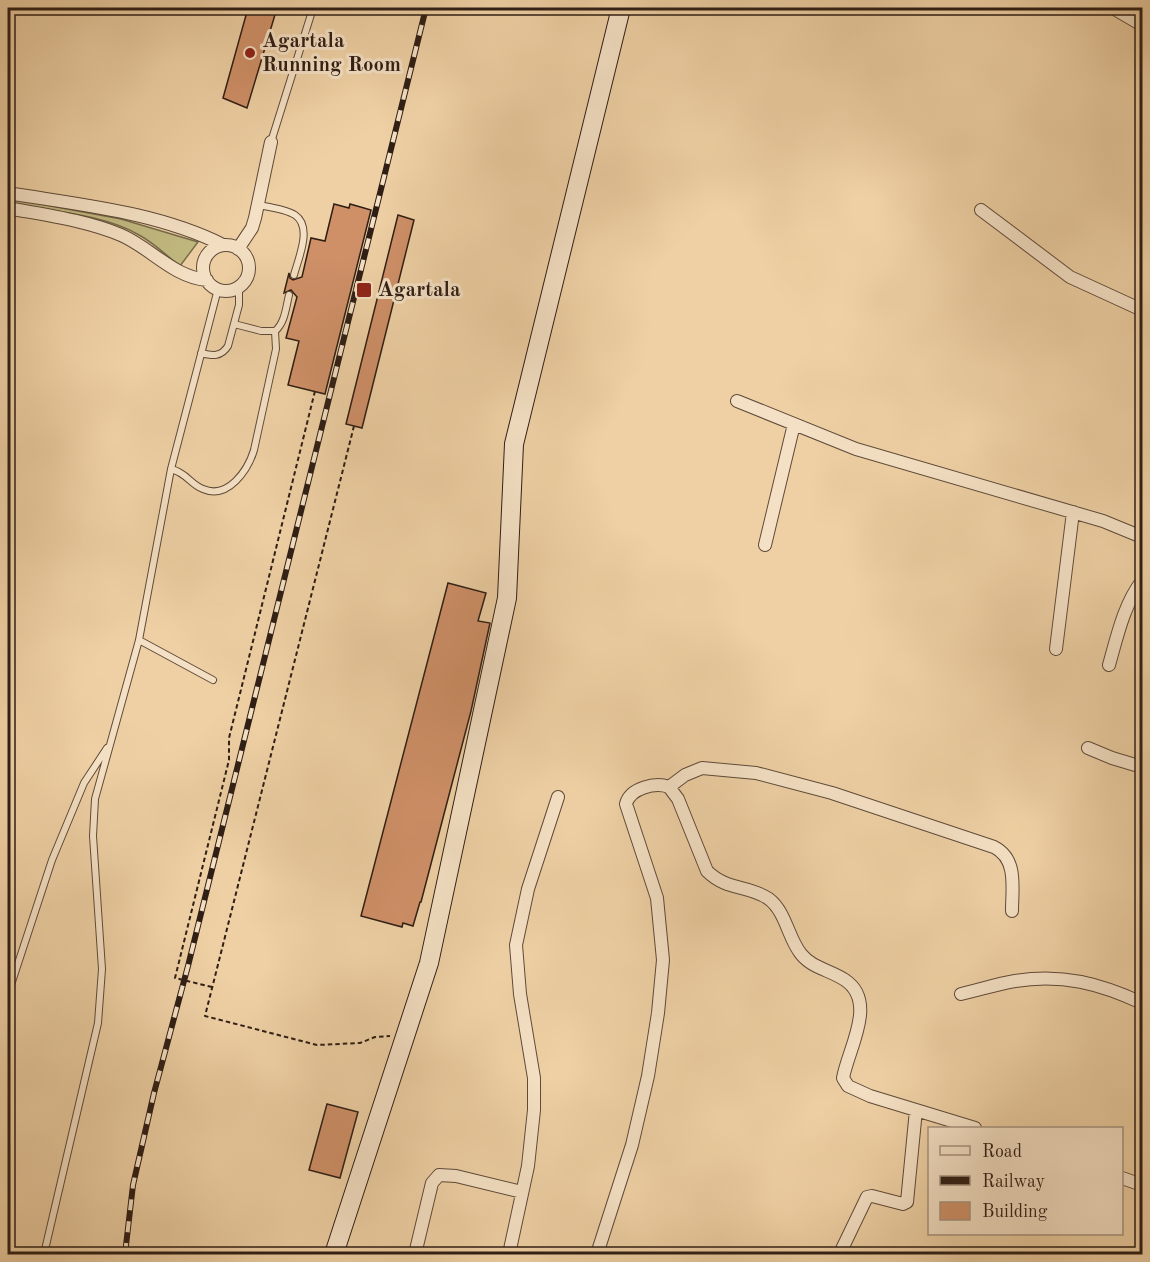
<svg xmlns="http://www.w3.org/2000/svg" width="1150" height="1262" font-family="'Old Standard TT',serif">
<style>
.green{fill:#c1b980;stroke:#786c4a;stroke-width:1.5}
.building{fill:#cf9068;stroke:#2f1e15;stroke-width:1.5}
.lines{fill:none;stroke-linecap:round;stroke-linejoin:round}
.lane-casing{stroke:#5f4a39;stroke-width:8}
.street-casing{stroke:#5f4a39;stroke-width:14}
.secondary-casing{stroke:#2f1e15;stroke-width:20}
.path{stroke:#2f1e15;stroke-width:2;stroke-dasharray:4.5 3;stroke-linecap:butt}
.lane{stroke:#f4e0c4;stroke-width:6}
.street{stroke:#f4e0c4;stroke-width:12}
.secondary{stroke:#f4e0c4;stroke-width:18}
.rail-casing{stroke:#2f1e15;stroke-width:6}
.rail{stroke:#f4e0c4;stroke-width:4;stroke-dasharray:11;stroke-linecap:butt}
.poi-dot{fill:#8f2418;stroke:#f4e0c4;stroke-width:2}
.labels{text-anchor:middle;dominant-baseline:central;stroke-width:6;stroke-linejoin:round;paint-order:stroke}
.poi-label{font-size:21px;font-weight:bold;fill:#2f1e15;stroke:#f4e0c4;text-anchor:start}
</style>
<rect width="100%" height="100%" fill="#eed0a4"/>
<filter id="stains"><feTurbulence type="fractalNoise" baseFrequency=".00333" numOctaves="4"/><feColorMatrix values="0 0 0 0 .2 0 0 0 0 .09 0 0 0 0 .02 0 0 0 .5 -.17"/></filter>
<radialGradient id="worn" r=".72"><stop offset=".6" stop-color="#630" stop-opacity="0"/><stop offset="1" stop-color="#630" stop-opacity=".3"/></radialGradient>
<!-- green -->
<path class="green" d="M8,198l113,21 77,23 -18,24c-13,-10 -26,-23 -41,-31 -36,-21 -90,-24 -131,-32z"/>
<!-- building -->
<path class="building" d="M248,8h29l-30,100 -24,-10z
M334,204l15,4 1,-4 21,6 -46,184 -37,-9 11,-44 -13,-3 11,-41 -6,-7 -7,3 5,-20 1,5 3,2 9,-3 9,-39 14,3z
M398,215l16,5 -52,208 -16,-4z
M448,583l38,10 -8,28 12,2 -19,88 -50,191h-1l-7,24 -10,-3 -1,4 -41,-11z
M327,1104l31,8 -18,66 -31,-8z"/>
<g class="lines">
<!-- lane casing -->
<g class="lane-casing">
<path id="lane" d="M271,142l42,-134
M258,205c11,2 28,4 37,10 18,12 3,44 -1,60
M234,324l27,7h14c10,-8 11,-24 14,-36
M201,353c12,3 20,4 27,-7l11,-41v-18
M171,469c16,4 19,15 32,20 25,11 45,-19 51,-39l22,-101 -1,-18
M139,640l74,40
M8,994l44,-134 32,-77 23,-35
M44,1254l54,-231 4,-54 -9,-133 2,-37 44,-159 32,-171 47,-180"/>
</g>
<!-- street casing -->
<g class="street-casing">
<path id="street" d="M1113,8l29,17
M8,193c72,12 149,19 215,52
M8,208c37,7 77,12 113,27 30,13 52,42 86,45
M981,210l89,67 72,33
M203 268a23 23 0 1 1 46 0a23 23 0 1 1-46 0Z
M238,249l14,-21 3,-10 16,-76
M737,401l119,48 247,72 39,16
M765,545l29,-121
M1056,649l17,-137
M1109,665c8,-28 15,-61 33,-84
M1088,748l24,10 30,9
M669,787l16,-12 17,-7 54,5 76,20 162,54c24,12 18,41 18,64
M961,994c18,-4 36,-10 54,-13 47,-8 86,3 127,22
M1122,1178l20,7
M842,1249l25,-52 5,-1 31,8 4,-2 9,-92
M415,1254l17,-71 7,-8 17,1 66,16
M509,1254l19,-88 6,-56v-32l-14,-84 -4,-49 12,-56 30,-92
M597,1254l35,-109 16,-69 10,-63 5,-53 -6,-62 -31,-94c4,-16 29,-22 43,-17l9,12 29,72c20,20 42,14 62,28 17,13 19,39 32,55 11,14 29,16 44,26 33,22 3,69 -2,98l5,8 22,10 105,32"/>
</g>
<!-- secondary casing -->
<g class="secondary-casing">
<path id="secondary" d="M334,1254l95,-291 78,-365 7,-154 107,-436"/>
</g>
<!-- path -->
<path class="path" d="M354,426l-149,590 112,29 43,-2 15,-6 15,-1
M212,987l-37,-9 54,-218v-22l86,-347"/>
<!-- lane -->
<use href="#lane" class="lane"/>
<!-- street -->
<use href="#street" class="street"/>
<!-- secondary -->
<use href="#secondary" class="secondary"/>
<!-- rail casing -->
<g class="rail-casing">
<path id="rail" d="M125,1254l8,-69 21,-92 34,-127 238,-958"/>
</g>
<!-- rail -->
<use href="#rail" class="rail"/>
</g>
<!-- markers -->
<g class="poi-dot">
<circle cx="250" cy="53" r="6"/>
<rect x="356" y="282" width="16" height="16" rx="3"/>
</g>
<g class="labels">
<!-- poi labels -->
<g class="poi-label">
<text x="262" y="41">Agartala<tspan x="262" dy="24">Running Room</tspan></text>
<text x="378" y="290">Agartala</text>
</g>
</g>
<!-- margin -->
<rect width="1150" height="1262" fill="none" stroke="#eed0a4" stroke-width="30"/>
<rect x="9" y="9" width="1132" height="1244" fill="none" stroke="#2f1e15" stroke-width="3"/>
<rect x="15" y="15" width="1120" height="1232" fill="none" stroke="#2f1e15" stroke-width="1.5"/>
<!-- legend -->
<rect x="928" y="1127" width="195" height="108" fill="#f4e0c4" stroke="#a5927e" stroke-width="1.5"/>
<rect x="940" y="1146" width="30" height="9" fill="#f4e0c4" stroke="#a5927e" stroke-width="1.5"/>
<text x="982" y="1157" font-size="18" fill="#2f1e15">Road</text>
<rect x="940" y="1176" width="30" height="9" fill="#2f1e15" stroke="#a5927e" stroke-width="1.5"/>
<text x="982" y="1187" font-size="18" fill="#2f1e15">Railway</text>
<rect x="940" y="1202" width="30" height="18" fill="#cf9068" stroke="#a5927e" stroke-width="1.5"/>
<text x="982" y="1217" font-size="18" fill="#2f1e15">Building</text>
<rect width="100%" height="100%" filter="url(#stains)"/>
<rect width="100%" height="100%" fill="url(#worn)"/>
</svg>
